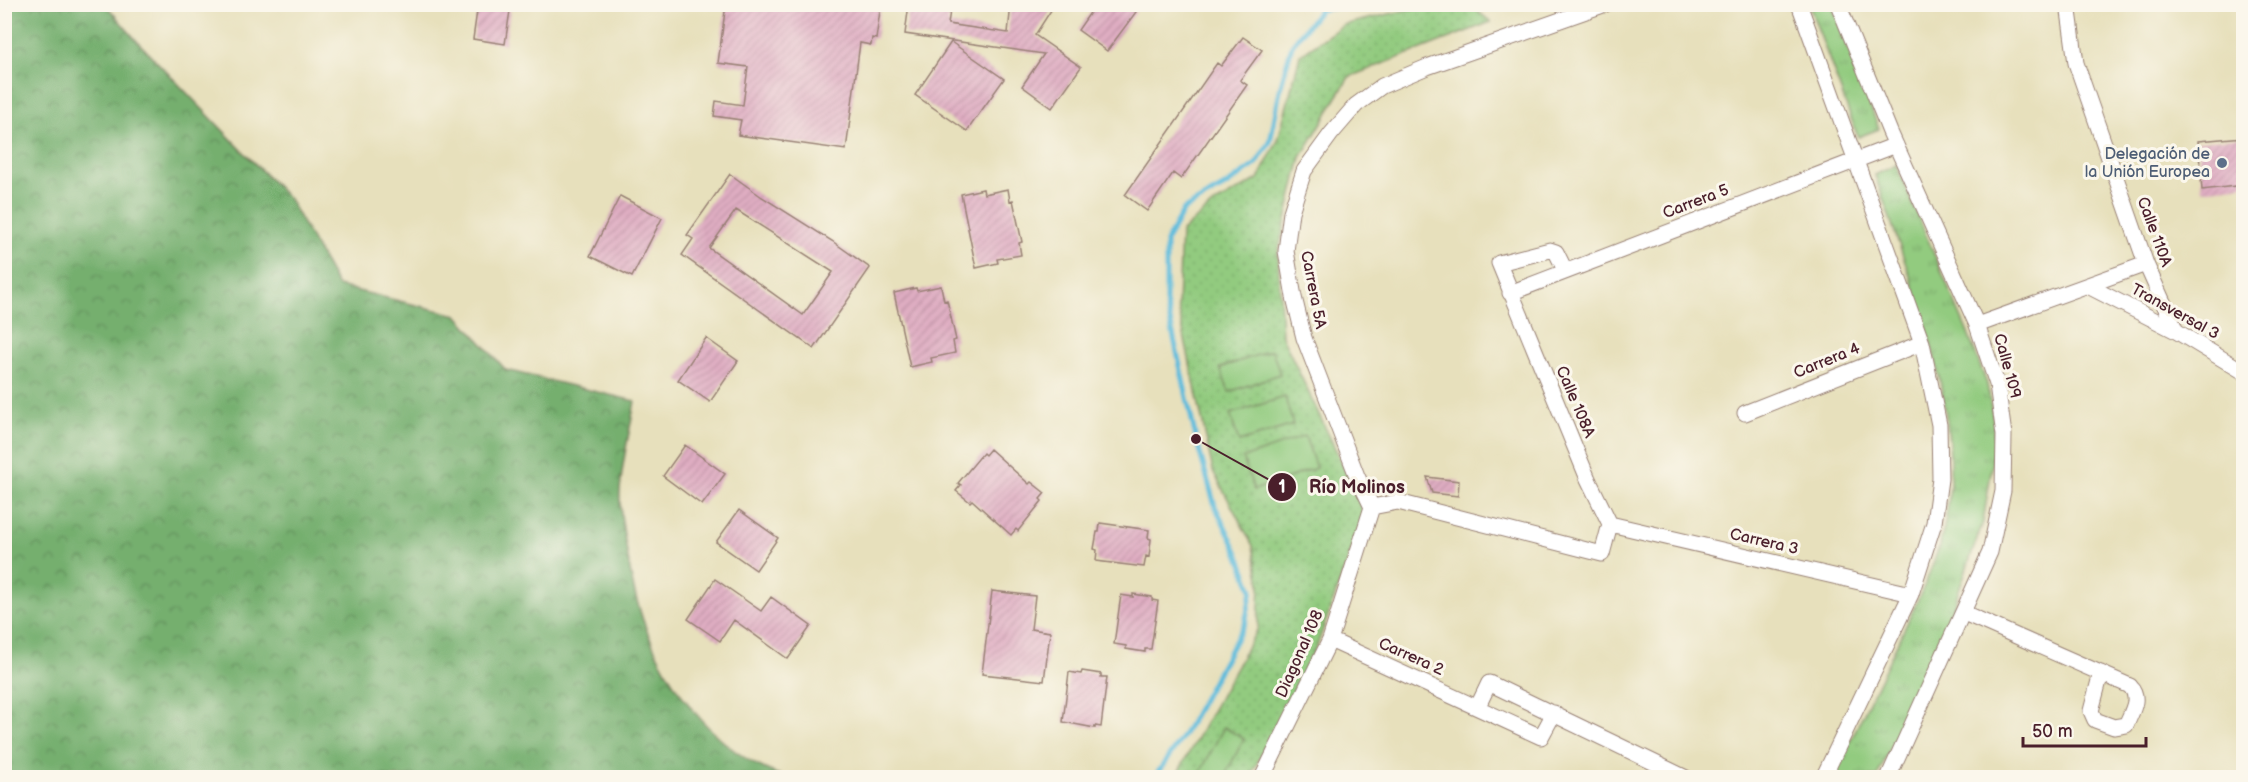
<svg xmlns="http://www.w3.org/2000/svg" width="2248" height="782" font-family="'Balsamiq Sans',sans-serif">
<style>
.grass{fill:url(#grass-tufts);stroke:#6e7555;stroke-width:1.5}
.forest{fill:url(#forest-crowns);stroke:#60674c;stroke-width:1.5}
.park{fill:url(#park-dots);stroke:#6e7555;stroke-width:1.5}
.garden{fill:#92cb7f;stroke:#6e7555;stroke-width:1.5}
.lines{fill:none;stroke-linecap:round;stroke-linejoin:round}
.stream{stroke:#5dbbdb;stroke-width:5}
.building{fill:url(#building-hatch);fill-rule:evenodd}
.minor-casing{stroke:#988074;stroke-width:17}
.minor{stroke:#fff;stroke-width:15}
.service-dot{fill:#5c6f8a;stroke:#fbf7ec;stroke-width:2}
.labels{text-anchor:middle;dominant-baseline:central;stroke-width:6;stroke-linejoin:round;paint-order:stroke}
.service-label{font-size:16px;fill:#4e5e75;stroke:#fbf7ec;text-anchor:end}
.street-label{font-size:16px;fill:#4a1f2b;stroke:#fbf7ec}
.leader{fill:none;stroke:#4a1f2b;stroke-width:2}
.callout-dot{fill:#4a1f2b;stroke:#fbf7ec;stroke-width:2}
.mark-label{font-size:18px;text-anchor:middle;font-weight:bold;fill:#fff}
.callout-label{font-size:18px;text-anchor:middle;font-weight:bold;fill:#4a1f2b;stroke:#fbf7ec;stroke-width:6;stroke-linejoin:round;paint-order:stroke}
</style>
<defs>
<pattern id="grass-tufts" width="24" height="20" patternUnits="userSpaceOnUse" patternTransform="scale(1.5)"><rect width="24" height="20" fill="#92cb7f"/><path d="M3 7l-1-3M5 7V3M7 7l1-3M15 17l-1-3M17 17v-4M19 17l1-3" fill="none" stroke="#7fae6e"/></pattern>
<pattern id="forest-crowns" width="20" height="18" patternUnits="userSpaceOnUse" patternTransform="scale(1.5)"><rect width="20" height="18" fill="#75af6e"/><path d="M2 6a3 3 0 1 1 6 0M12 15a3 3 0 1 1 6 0" fill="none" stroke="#628e5b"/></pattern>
<pattern id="park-dots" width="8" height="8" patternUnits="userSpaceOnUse" patternTransform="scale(1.5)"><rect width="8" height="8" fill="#92cb7f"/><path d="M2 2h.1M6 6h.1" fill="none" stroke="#7fae6e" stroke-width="1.8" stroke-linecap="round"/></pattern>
<pattern id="building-hatch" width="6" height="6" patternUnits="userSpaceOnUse" patternTransform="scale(1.5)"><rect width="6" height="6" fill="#dfadc2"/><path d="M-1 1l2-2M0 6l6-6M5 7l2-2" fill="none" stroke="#c194a7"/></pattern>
</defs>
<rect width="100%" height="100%" fill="#fbf7ec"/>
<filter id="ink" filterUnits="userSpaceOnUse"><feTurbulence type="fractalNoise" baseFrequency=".0167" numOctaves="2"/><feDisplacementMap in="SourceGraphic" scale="12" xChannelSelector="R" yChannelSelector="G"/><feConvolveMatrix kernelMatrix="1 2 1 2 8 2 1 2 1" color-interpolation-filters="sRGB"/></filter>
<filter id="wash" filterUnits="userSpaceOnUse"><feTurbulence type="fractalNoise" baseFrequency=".008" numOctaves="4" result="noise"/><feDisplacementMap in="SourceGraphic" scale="24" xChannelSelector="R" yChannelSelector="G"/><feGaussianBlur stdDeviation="1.35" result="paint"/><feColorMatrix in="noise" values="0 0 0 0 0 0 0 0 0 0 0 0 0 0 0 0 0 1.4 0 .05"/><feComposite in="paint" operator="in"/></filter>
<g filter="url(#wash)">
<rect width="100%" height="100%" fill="#e7e0bc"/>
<!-- grass -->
<path class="grass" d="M1809,5h23l47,124 -21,8z
M1896,165l71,166 20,53 7,40 -2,42 -9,56 -31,88 -75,167h-44c21,-43 42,-87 63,-131 18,-38 38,-76 48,-118 26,-112 -34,-247 -69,-353z"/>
<!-- forest -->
<path class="forest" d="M5,4l101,1 31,36 152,158 49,87 119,29 49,55 129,31c-5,30 -13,60 -15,90 -1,18 3,38 6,55 3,19 6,39 12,58 20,71 75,151 148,173h-781z"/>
<!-- park -->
<path class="park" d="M1427,5h43l21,17 -142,55 -48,80 -23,96 4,83 83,176 -47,131 -68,134 -75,1 83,-150 2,-44 -7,-38 -40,-75 -35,-164 3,-75 31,-27 46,-26 20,-39 22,-85 43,-30z"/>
<!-- garden -->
<path class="garden" d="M1272,350l8,24 -51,18 -9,-24z
M1285,397l8,28 -54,17 -9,-28z
M1305,436l11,32 -62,22 -11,-32z
M1224,727l20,12 -20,38h-26z"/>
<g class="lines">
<!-- stream -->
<path class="stream" d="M1154,778l29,-42 62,-113 7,-33 -14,-37 -23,-47 -19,-67 -30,-137v-60l18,-33 41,-23 31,-22 14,-22 11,-57 11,-40 28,-35 34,-6"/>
</g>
<g id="blocks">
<!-- building -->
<path class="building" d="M478,4h33l-6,40 -32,-5z
M726,4h155l-5,35 -4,-1 -1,7 -11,-2 -14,107 -108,-15 3,-15 -27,-4 2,-15 27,4 5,-38 -30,-4z
M909,4h18l-1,4 24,3 -2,13 60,9 3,-29h44l-20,31 46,32 -29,41 -30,-22 22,-32 -139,-20z
M1096,4h29l11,8 -29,39 -29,-21z
M1243,37l19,13 -22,30 7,5 -66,94 -8,-6 -26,38 -22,-16 92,-132 4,3z
M951,42l53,37 -37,52 -52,-36z
M2244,137v48l-42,5 -4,-49z
M730,174l32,23 70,44 38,27 -56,81 -132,-94 11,-16 -6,-4zM736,210l97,62 -30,43 -94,-67z
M983,189l1,5 24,-5 2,12 3,-1 9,42 -3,1 2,12 -24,4 1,4 -22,5 -15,-74z
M620,196l42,22 -30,59 -42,-21z
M941,286l3,15 3,-1 9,40 -3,1 2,12 -24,5 1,4 -22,5 -16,-74 22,-5 1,3z
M706,338l32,23 -28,41 -32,-22z
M685,445l40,29 -23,31 -39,-29z
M990,449l39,35 2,-2 14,11 -5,6 2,2 -24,30 -2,-2 -5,6 -39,-35 -2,2 -14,-11 5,-6 -3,-2 25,-30 2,2z
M1427,477l32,4 -1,15 -26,-3z
M739,510l39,28 -22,32 -40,-28z
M1100,523l49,7 -1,8 3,1 -2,18 -3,-1 -2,11 -48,-6 1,-11 -3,-1 3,-17h2z
M715,579l46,32 10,-14 40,29 -23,33 -54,-39 -14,21 -32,-22z
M992,591l43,5 -4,33 19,3 -6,49 -62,-7z
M1133,594l19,3v3l6,1 -7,48h-6v3l-19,-3v-3l-12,-2 7,-49 12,2z
M1082,671l19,3v3h6l-6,50 -6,-1v2l-32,-6 6,-50 12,2z"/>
</g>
</g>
<g filter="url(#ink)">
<use href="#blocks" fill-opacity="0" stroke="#988074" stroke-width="1.5"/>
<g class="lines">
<!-- minor casing -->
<g class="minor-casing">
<path id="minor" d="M1799,4l123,339 17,82 1,54 -6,44 -23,71 -88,184
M1838,4l52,128 87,193 20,59 7,51 -1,56 -13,61 -102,226
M2068,4l8,59 70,201 30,67
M2088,286l88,45 68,41
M1510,293l386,-148
M1977,325l169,-61
M1745,413l177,-70
M1372,507l-15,-31 -53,-138 -10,-41 -8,-46 5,-39 13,-41 27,-37 25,-29 26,-19 45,-19 179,-63
M1372,507l26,-5 204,52 8,-30 -22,-45 -89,-216 51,-13 6,2 9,18
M1610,524l301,70
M1964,613l166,73c11,12 2,25 -4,39l-12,2 -19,-7 -4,-9 10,-38
M1330,640l211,97 13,-24
M1478,706l11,-23 197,95
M1262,778l68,-138 42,-133"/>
</g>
<!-- minor -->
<use href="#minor" class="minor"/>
</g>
</g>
<!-- markers -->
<circle class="service-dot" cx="2222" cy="163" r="6"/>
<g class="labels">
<!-- service labels -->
<g class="service-label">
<text x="2210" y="154">Delegación de<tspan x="2210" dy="18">la Unión Europea</tspan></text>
</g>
<!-- street labels -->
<g class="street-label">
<text transform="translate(1696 202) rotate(-21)">Carrera 5</text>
<text transform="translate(2154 232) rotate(70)">Calle 110A</text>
<text transform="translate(1313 290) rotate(79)">Carrera 5A</text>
<text transform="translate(2175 312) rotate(29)">Transversal 3</text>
<text transform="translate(1827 361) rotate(-22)">Carrera 4</text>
<text transform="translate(2007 366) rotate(75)">Calle 109</text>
<text transform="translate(1575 402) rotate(67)">Calle 108A</text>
<text transform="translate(1764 542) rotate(13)">Carrera 3</text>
<text transform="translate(1300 654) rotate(-66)">Diagonal 108</text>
<text transform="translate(1411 657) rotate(24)">Carrera 2</text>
</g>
</g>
<!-- callouts -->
<path class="leader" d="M1196 439L1282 487"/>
<g class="callout-dot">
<circle cx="1196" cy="439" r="6"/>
<circle cx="1282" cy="487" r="15"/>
</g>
<g class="mark-label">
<text x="1282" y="493">1</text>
</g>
<g class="callout-label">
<text x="1357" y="493">Río Molinos</text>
</g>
<!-- margin -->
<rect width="2248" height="782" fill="none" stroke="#fbf7ec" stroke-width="24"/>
<!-- scale -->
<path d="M2023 737v9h123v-9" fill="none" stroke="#4a1f2b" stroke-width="3"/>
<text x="2032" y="737" font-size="18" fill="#4a1f2b" stroke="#fbf7ec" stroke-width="4.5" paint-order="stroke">50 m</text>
</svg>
